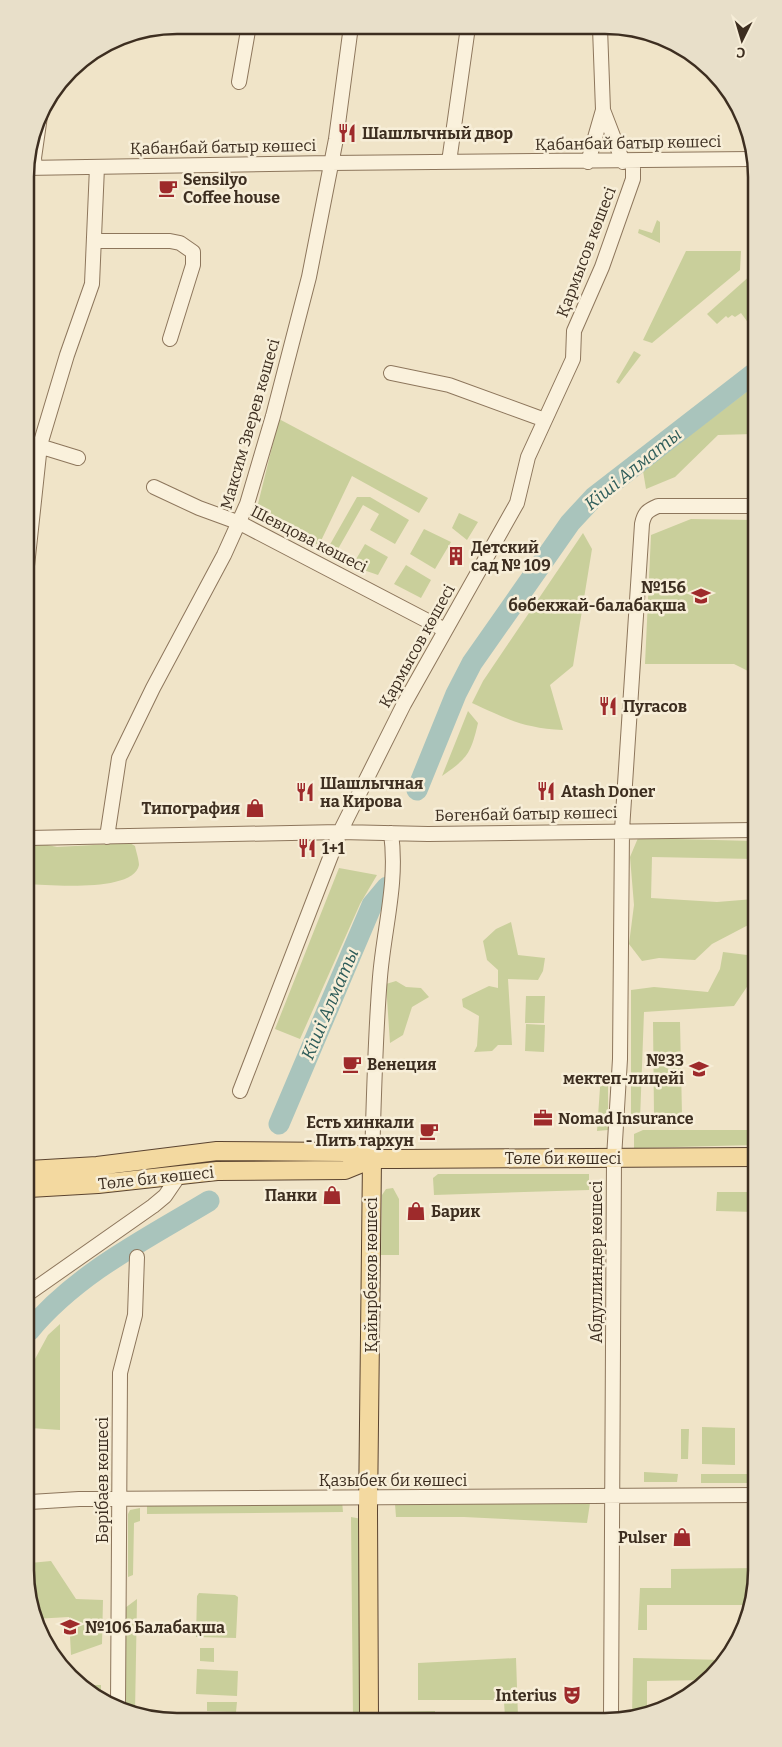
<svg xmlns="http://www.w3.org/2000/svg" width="782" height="1747" font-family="Bitter,serif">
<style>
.green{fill:#c9cf9b}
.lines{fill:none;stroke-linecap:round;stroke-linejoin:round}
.river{stroke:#a9c4bc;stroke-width:21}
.minor-casing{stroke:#8d765c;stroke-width:16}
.major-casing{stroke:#5b4430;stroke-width:20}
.minor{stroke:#faf1dc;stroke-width:14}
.major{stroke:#f3d9a0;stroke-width:18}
.labels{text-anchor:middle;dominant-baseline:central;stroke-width:5;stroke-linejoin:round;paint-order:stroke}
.poi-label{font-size:16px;font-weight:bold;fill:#3d2e20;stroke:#f7eed8;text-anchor:start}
.street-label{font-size:16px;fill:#3d2e20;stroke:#f7eed8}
.water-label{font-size:18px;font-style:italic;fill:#2f5d5a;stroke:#f7eed8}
.rim{fill:none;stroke:#3d2e20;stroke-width:2.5}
</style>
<rect width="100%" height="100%" fill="#f0e4c8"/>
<!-- green -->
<path class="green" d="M657,220l3,2v21l-22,-10 1,-4 13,4z
M686,251h55l-1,19 -88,73 -9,-3z
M752,274v54l-11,-15 -6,4 -3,-2 -4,3 -2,-2 -9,8 -10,-10z
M634,351l7,4 -22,29 -3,-2z
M753,387v47l-35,1 -43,42 -29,12 -3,-18z
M279,419l149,79 -9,15 -67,-37 -33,69 -64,-29z
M357,497h13l39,23 -14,24 -25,-14 9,-16 -16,-9 -29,51 -6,-8z
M459,513l19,9 -11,18 -15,-12z
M691,519l62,1 1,154 -20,-10h-89l6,-129z
M424,529l27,13 -16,27 -25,-15z
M583,533l9,16 -19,117 -23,19 13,45c-40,-2 -56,-11 -91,-27l11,-22z
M365,544l23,13 -10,18 -26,-9z
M406,565l25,15 -10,18 -27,-14z
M468,711l10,12c-7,30 -10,35 -36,53z
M638,838l116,3v18l-102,-2 -1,41 66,4 37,-3v23l-42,22 -17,16 -36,-2 -17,3 -13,-17 5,-39 -4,-48z
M28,841l29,6 73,-4 5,3c1,5 4,14 4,19 -5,28 -92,20 -111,19z
M339,868l38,7 -17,29 -60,135 -25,-10z
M511,922l7,33 27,3 -2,13 -5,9 -30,-1 4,66h-14l-6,6 -18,1 3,-6 2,-30 -16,-9 -1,-8 27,-13 9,2v-18l-11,-10 -4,-19 13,-12z
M723,952l32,4v19l-21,31 -90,6 -4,108 -9,-3v-127l23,-3 54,5 12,-23z
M396,981l10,6 15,1 8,9 -17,10 -9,28 -13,8 -4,-59z
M526,996h19l-1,27h-19z
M653,1022h27l2,93h-28z
M526,1024l19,1 -1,27 -19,-1z
M601,1073h7v57l-11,1z
M643,1130h112v15l-121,3v-14z
M438,1174h151v16l-155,5 -1,-17z
M393,1188l6,11v56h-18l1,-60 4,-6z
M717,1192h38v20l-39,-1z
M60,1324v106l-30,-2 -1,-58 19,-35z
M702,1427l33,1v37l-33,-1z
M681,1429h8l-1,30h-7z
M644,1472l34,2 -1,8h-33z
M701,1474h55v9h-55z
M342,1501l1,11 -196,2v-11z
M590,1503l-3,20 -123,-6h-68l-1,-13z
M140,1508v13l-6,2 -1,52 -5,2v-63l2,-4z
M351,1517l11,2 1,199h-10z
M51,1561l25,38 27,1 -1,44 -31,11 -2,-38 -35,2 -4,-9v-47z
M757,1568v13l-8,32h-4v-8h-98v25h-9l2,-42h31v-19z
M199,1593l36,2 3,2 -2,41 -40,-1 1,-41z
M137,1599l-2,114 -11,-5 1,-100z
M200,1648h14v14l-14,-1z
M516,1658l2,59h-13l-1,-15 -12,-2h-74v-37z
M633,1658l94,2 -20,20 -60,1v35l-15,1z
M197,1669l41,2 -1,25 -41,-2z
M78,1685h23v11z
M207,1702h30l-1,10 -29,-1z
M435,1711v7h-52v-6z"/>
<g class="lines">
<!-- river -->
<path class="river" d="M417,790l39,-96 16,-31 98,-140 24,-26 159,-123
M279,1124l93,-219 15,-18
M29,1331c48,-58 117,-92 180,-130"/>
<!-- minor casing -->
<g class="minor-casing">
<path id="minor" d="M600,28l3,82
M239,82l10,-57
M449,162l19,-135
M588,162l15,-52 20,52
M25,168l305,-5 422,-4
M35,168l-1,-10 7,-49
M96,241h74l10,2 13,9v13l-23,74
M391,373l58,12 96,35
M26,442l52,16
M154,487l45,21 41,15 205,107
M27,566l13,-121 27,-90 25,-71 5,-117
M107,837l12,-79 34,-70 71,-133 23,-51 26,-88 36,-139 27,-138 15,-113
M28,838l312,-6 88,2 326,-4
M240,1091l100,-259 64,-128 113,-201 11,-46 45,-98 1,-28 28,-64 31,-88v-18
M372,1159c2,-61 3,-122 8,-182 4,-49 18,-95 11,-144
M29,1293l124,-87 12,-10 15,-22
M30,1502l49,-3 677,-4
M118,1705l2,-332 15,-58 2,-58
M611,1717l3,-559 6,-99 2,-229 20,-306c2,-11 6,-14 16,-18h95"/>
</g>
<!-- major casing -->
<g class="major-casing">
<path id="major" d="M29,1170l68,-4 120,-15 128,1 27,7h24l359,-2
M29,1188l69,-4 119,-13 128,-1 27,-11
M369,1718l-1,-206 4,-353"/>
</g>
<!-- minor -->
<use href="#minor" class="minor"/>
<!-- major -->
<use href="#major" class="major"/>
</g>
<!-- icons -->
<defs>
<g id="restaurant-bare" transform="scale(1.5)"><path d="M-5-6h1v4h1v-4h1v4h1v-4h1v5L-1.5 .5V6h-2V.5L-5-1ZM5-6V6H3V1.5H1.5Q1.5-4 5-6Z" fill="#9e2a2b" stroke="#f7eed8" stroke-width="2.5" paint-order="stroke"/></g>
<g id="cafe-bare" transform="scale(1.5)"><path d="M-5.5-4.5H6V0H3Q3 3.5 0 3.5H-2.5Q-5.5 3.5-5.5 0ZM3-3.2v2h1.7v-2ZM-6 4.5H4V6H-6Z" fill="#9e2a2b" stroke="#f7eed8" stroke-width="2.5" paint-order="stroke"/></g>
<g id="building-bare" transform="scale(1.5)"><path d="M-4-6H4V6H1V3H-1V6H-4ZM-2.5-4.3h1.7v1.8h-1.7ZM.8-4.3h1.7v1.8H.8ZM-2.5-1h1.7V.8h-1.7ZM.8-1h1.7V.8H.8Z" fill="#9e2a2b" stroke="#f7eed8" stroke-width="2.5" paint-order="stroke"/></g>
<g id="school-bare" transform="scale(1.5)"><path d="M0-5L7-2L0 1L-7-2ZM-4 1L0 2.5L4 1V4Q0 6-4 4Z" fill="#9e2a2b" stroke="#f7eed8" stroke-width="2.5" paint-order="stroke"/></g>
<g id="shop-bare" transform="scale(1.5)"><path d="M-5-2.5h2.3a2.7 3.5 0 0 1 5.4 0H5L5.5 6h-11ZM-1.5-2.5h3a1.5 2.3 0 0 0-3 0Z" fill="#9e2a2b" stroke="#f7eed8" stroke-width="2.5" paint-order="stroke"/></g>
<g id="office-bare" transform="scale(1.5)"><path d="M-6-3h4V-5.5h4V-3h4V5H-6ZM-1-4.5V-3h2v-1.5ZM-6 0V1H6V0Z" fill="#9e2a2b" stroke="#f7eed8" stroke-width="2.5" paint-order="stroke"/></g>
<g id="theatre-bare" transform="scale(1.5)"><path d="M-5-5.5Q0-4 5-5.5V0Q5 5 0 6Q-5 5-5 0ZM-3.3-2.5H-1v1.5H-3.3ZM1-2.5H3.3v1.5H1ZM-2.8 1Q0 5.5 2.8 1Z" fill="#9e2a2b" stroke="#f7eed8" stroke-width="2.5" paint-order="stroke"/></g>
</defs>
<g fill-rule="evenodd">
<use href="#restaurant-bare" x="347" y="133"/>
<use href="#cafe-bare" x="168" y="188"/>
<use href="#building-bare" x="456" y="556"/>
<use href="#school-bare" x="701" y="596"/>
<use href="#restaurant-bare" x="608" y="706"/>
<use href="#restaurant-bare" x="546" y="791"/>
<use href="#restaurant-bare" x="305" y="792"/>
<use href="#shop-bare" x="255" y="808"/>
<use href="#restaurant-bare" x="307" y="848"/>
<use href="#cafe-bare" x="352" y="1064"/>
<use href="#school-bare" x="699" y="1069"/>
<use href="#office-bare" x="543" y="1118"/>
<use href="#cafe-bare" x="429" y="1131"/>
<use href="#shop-bare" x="332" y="1195"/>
<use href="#shop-bare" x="416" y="1211"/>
<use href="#shop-bare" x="682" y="1537"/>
<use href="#school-bare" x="70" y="1627"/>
<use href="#theatre-bare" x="572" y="1695"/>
</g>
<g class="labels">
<!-- poi labels -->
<g class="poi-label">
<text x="362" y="133">Шашлычный двор</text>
<text x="183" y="179">Sensilyo<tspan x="183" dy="18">Coffee house</tspan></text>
<text x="471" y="547">Детский<tspan x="471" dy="18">сад № 109</tspan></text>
<text x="686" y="587" text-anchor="end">№156<tspan x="686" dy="18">бөбекжай-балабақша</tspan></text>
<text x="623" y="706">Пугасов</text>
<text x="320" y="783">Шашлычная<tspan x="320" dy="18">на Кирова</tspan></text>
<text x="561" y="791">Atash Doner</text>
<text x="240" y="808" text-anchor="end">Типография</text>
<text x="322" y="848">1+1</text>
<text x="684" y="1060" text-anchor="end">№33<tspan x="684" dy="18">мектеп-лицейі</tspan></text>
<text x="367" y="1064">Венеция</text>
<text x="558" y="1118">Nomad Insurance</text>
<text x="414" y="1122" text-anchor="end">Есть хинкали<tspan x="414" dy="18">- Пить тархун</tspan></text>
<text x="317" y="1195" text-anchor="end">Панки</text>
<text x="431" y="1211">Барик</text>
<text x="667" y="1537" text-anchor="end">Pulser</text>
<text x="85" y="1627">№106 Балабақша</text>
<text x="557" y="1695" text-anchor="end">Interius</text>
</g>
<!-- street labels -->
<g class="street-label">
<text transform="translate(628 143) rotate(-1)">Қабанбай батыр көшесі</text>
<text transform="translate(223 147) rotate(-1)">Қабанбай батыр көшесі</text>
<text transform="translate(586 252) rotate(-69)">Қармысов көшесі</text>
<text transform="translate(250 424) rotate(-74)">Максим Зверев көшесі</text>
<text transform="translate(309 539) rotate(27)">Шевцова көшесі</text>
<text transform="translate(417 646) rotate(-61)">Қармысов көшесі</text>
<text transform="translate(526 814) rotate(-1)">Бөгенбай батыр көшесі</text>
<text x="563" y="1158">Төле би көшесі</text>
<text transform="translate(156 1178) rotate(-6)">Төле би көшесі</text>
<text transform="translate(596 1262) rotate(-90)">Абдуллиндер көшесі</text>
<text transform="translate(371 1275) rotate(-90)">Қайырбеков көшесі</text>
<text transform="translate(102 1480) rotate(-90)">Бәрібаев көшесі</text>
<text x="393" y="1480">Қазыбек би көшесі</text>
</g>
<!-- water labels -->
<g class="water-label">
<text transform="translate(633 469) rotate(-39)">Кіші Алматы</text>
<text transform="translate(330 1004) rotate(-67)">Кіші Алматы</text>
</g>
</g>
<!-- crop -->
<path d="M0 0H782V1747H0ZM177 34H605A143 143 0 0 1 748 177V1570A143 143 0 0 1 605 1713H177A143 143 0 0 1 34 1570V177A143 143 0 0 1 177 34Z" fill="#e8dfc9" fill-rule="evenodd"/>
<path class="rim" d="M177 34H605A143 143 0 0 1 748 177V1570A143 143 0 0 1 605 1713H177A143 143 0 0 1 34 1570V177A143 143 0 0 1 177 34Z"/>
<!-- north arrow -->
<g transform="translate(742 40) rotate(185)" stroke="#f7eed8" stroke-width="4" paint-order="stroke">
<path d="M0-4L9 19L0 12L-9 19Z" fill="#3d2e20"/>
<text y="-8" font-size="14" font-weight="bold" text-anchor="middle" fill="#3d2e20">С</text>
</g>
</svg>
